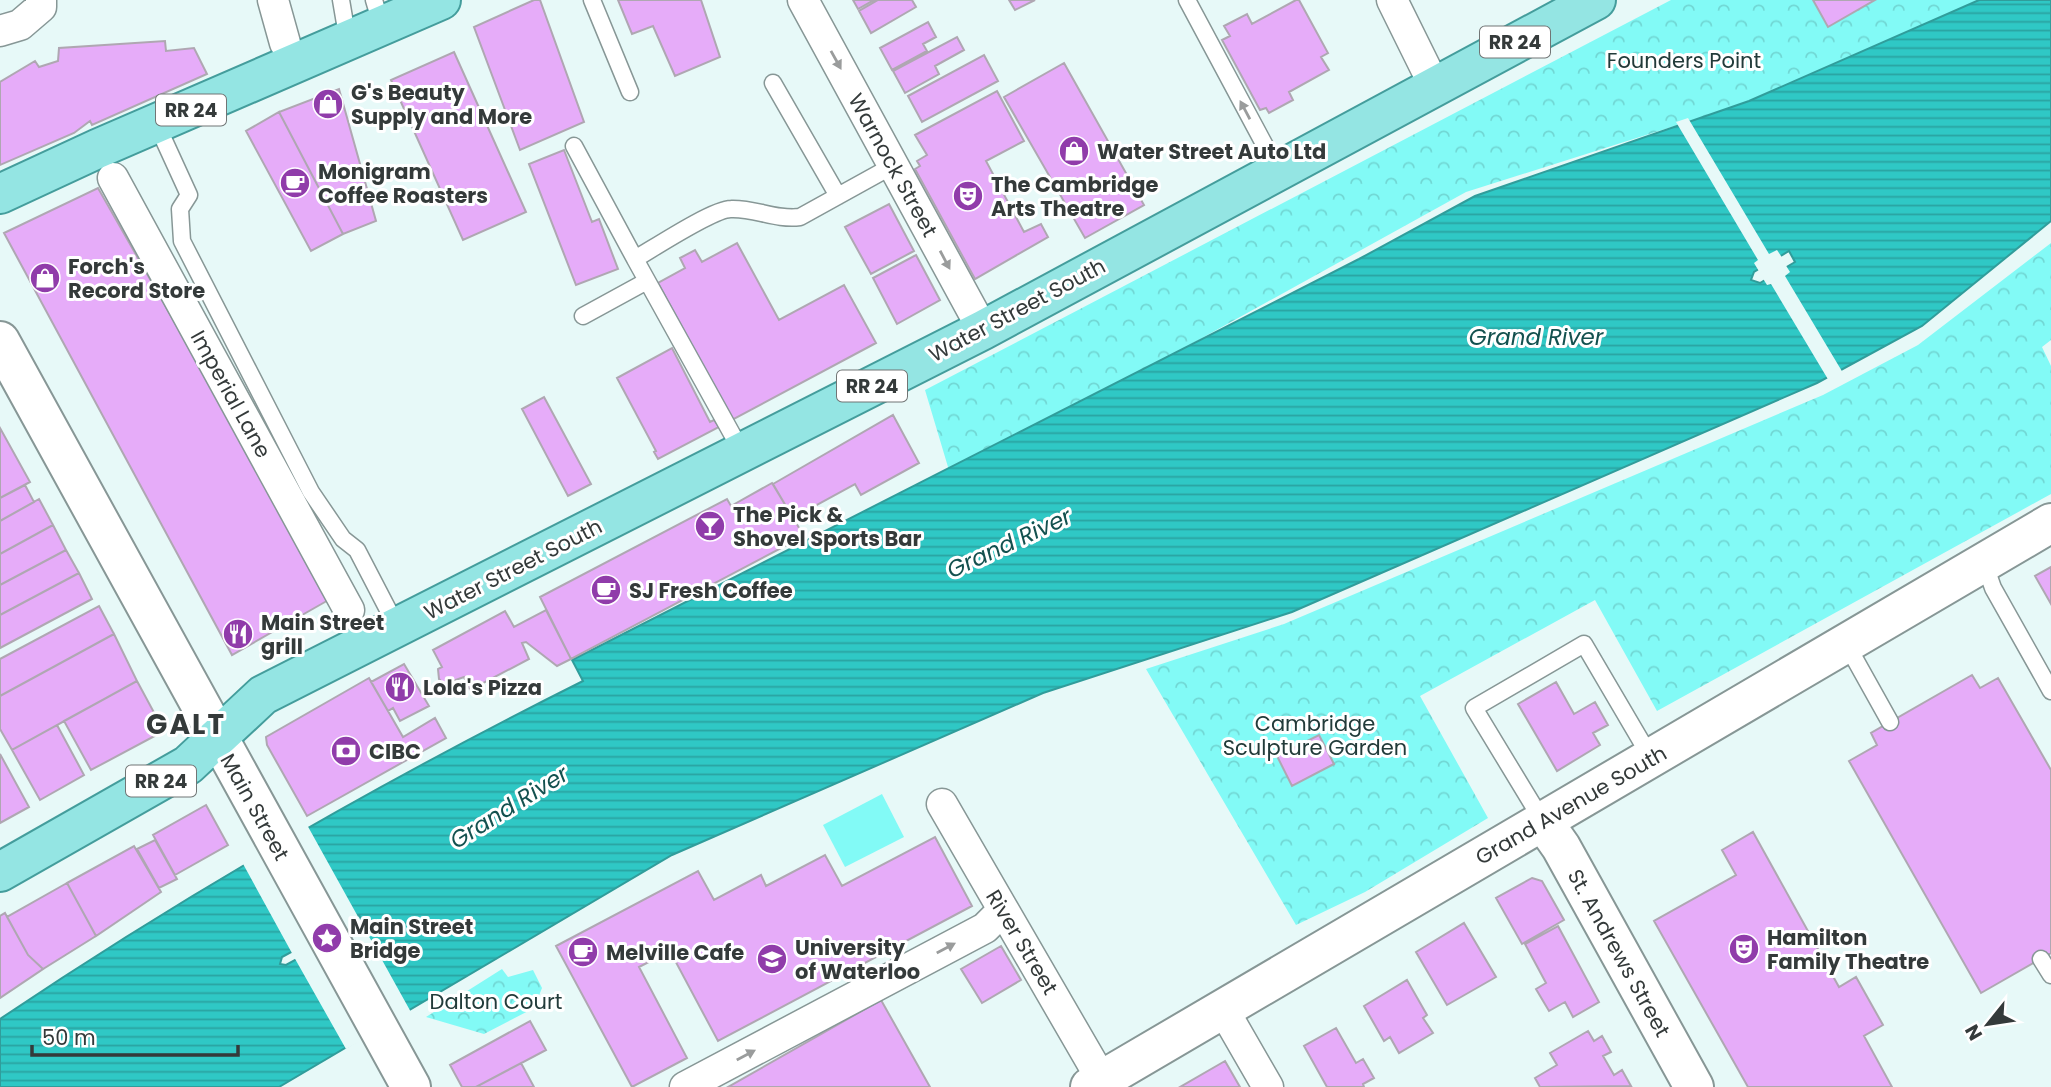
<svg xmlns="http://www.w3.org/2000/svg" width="2051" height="1087" font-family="Poppins,sans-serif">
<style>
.park{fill:url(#park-crowns)}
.pitch{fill:#82faf6}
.water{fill:url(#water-rules);stroke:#309d9b;stroke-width:2;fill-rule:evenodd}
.pier{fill:#e7f9f8}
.building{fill:#e6acf9;stroke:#afa7b2;stroke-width:2}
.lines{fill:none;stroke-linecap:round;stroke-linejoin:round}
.lane-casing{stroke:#879796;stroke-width:19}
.street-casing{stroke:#879796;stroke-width:33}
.secondary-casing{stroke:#879796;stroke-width:42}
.primary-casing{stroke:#449d9c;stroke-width:42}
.lane{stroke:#fff;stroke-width:16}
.street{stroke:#fff;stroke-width:30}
.secondary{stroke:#fff;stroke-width:38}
.primary{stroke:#94e5e3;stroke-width:38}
.oneway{fill:#9a9c9c}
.labels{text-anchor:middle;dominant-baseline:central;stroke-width:6;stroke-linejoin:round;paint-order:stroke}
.shield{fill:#fff;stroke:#717575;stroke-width:2}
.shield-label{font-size:19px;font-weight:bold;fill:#343a3a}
.park-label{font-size:21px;fill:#223b3a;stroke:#fff}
.poi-label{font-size:21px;font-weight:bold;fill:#343a3a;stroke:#fff;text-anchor:start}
.street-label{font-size:21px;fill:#343a3a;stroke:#fff}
.water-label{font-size:23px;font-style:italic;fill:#13514f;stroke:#fff}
.district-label{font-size:28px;font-weight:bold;letter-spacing:2px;fill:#343a3a;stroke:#fff}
</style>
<defs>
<pattern id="park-crowns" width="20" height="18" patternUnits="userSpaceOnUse" patternTransform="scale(1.75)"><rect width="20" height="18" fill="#82faf6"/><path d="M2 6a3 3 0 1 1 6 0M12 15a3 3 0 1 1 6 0" fill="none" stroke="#71d7d4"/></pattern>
<pattern id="water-rules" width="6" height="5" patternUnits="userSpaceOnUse" patternTransform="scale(1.75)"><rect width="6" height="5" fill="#2fc8c5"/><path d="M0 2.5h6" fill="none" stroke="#29a3a1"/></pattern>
</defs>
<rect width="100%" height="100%" fill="#e7f9f8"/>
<!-- park -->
<path class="park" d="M1671,0h309l-214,97 -300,95 -515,285 -26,-87z
M2051,243v97l-9,7 9,19v128l-394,217 -62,-111 -175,96 68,122 -123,74 -69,33 -150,-256 138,-45 539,-229 95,-50z
M502,969l6,8 25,-7 9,18 -8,20 -50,26 -58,-17z"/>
<!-- pitch -->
<path class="pitch" d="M882,794l22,43 -59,30 -22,-42z"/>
<!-- water -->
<path class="water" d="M1979,0h72v221l-129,105 -105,57 -525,229 -249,81 -371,162 -393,232h-279v-68c187,-126 381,-237 583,-338l-11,-21 787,-401 116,-63 274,-95zM1789,251l6,11 -35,21 -9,-3 3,-8zM359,915l4,8 -77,42 -6,-1 2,-7z"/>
<!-- pier -->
<path class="pier" d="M1688,118l81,136 8,-4 6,9 -23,14 -6,-10 4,-3 -82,-138z
M1785,264l5,8 -5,4 58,97 -14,8 -58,-97 -4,1 -5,-8z
M306,823l106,191 -66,35 -52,-92 65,-35 -2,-3 -64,36 -51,-93z"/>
<!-- building -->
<path class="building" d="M534,0h6l44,122 -64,28 -46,-123z
M618,0h83l19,57 -45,19 -22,-50 -21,8z
M853,0h21l-16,9z
M878,0h34l4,7 -45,26 -12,-22z
M1009,0h26l-20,10z
M1296,0h3l29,53 -7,4 8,13 -40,22 4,8 -24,13 -3,-5 -6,2 -38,-70 8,-4 -6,-10 23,-12 5,10z
M1813,0h62l-47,27z
M928,22l8,15 -13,7 4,7 -35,19 -12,-22z
M957,37l7,13 -29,16 4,8 -34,19 -12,-22z
M165,41l1,10 28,-3 13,26 -115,51 -2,-4 -16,12 -74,32v-83l35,-21 4,6 19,-6 1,-13z
M454,52l72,160 -63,28 -72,-160z
M984,55l14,26 -76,41 -14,-26z
M1064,63l80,142 -59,33 -81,-141z
M339,89l37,132 -33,13 -64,-122z
M997,91l27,50 -38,20 38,71 17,-8 7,13 -73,42 -60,-110 5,-3 -3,-5 10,-6 -12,-20z
M279,112l64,122 -32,17 -65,-120z
M564,150l28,72 7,-3 19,50 -42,16 -47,-121z
M98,188l234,410 -100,57 -228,-422z
M889,204l25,47 -43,23 -26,-47z
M737,243l42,77 65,-35 32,58 -144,77 -74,-137 27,-15 -5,-10 15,-8 7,12z
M916,255l24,45 -43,24 -24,-46z
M672,348l38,74 4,-2 5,7 -61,32 -4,-7 2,-1 -39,-73z
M544,397l47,87 -23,12 -46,-87z
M893,415l26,48 -58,32 -6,-11 -62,34 -20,-34z
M0,428l30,54 -30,16z
M772,483l32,53 -233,123 -31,-62 187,-98 4,7z
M25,485l9,17 -34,19v-23z
M39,499l14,26 -53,29v-33z
M53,525l13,25 -66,35v-31z
M66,550l13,23 -79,42v-30z
M2051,567v37l-16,-28z
M79,573l13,26 -92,49v-33z
M99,606l15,28 -114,62v-37z
M546,610l25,49 -14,7 -31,-24 -4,1 7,16 -59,31 -6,-13 -20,7 -5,-5 -1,-10 4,-2 -9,-17 72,-39 9,16z
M114,634l23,47 -125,69 -12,-21v-33z
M404,664l25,42 -29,15 -7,-13 -5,3 -17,-29z
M1972,675l8,13 18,-10 53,92v183l-70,40 -132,-232 28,-16 -6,-12z
M369,678l34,59 32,-19 11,20 -139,78 -40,-71 -1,-8z
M137,681l27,50 -73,39 -27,-49z
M1556,682l18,32 21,-12 13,23 -15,8 7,12 -43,26 -39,-67z
M57,725l27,50 -44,25 -28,-50z
M1319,735l15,29 -42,22 -15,-30z
M0,754l29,53 -29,16z
M206,805l22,40 -53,30 -22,-40z
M1753,832l86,155 17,-10 27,48 -19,11 28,51h-144l-94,-166 82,-46 -14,-25z
M935,837l37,69 -254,135 -48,-90 -31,16 48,91 -55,29 -76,-141 142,-75 16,29 47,-25 5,11 59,-31 17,31z
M155,840l22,39 -18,9 -22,-39z
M134,846l27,46 -65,44 -29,-53z
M1532,878l10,3 22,39 -42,24 -26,-46z
M67,883l29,53 -53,33 -15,-14 -21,-38z
M5,913l23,42 15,14 -43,29v-82z
M1464,923l32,54 -49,28 -31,-53z
M1558,926l41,76 -26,15 -8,-15 -16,9 -13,-22 10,-6 -21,-39z
M1001,946l20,34 -39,23 -21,-34z
M1407,980l20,35 -4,3 10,15 -34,20 -9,-16 -6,4 -20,-35z
M881,1000l49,87h-202z
M530,1021l16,29 -70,37h-14l-12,-22z
M1336,1028l20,35 7,-4 11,19 -11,6 1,3h-37l-23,-41z
M1588,1031l6,10 8,-5 9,16 -8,4 11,19 8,-5 9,16 -91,1 -5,-9 22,-13 -7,-12z
M1225,1061l15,26h-60z
M521,1063l13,24h-58z"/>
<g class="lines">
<!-- lane casing -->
<g class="lane-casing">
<path id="lane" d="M341,0l7,41
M374,0l8,27
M592,0l38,92
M1187,0l91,170
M773,83l65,113
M157,125l32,70 -9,14 2,32 129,251 32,47 14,11 40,77
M574,146l61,113
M583,316l64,-35
M742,452l-107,-193c19,-11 78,-50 96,-50 24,-1 44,11 69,8l94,-52
M1984,562l9,26 58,103
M1847,645l43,77
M1542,820l-68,-112 110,-64 67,114
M2041,959l10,16"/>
</g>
<!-- street casing -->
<g class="street-casing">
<path id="street" d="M273,0l12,43
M803,0l180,330
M1392,0l42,85
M0,31l20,-6 21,-18v-7
M113,178l236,432
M942,804l160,276
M1223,1009l45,78
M685,1087l300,-159 17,-17"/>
</g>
<!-- secondary casing -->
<g class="secondary-casing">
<path id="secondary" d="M0,341l411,746
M1542,820l19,27 133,240
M1090,1087l961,-564"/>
</g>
<!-- primary casing -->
<g class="primary-casing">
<path id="primary" d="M0,194l97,-45 344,-149
M0,872l188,-107 75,-70 720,-365 613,-330"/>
</g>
<!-- lane -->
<use href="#lane" class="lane"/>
<!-- street -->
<use href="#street" class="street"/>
<!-- secondary -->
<use href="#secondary" class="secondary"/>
<!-- primary -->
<use href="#primary" class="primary"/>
</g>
<!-- one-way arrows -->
<defs><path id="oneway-solid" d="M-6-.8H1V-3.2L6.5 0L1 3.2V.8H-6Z" transform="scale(1.75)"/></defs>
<g class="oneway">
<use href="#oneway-solid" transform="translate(836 60) rotate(61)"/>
<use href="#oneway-solid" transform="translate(1245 110) rotate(-118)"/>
<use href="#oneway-solid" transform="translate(945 260) rotate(62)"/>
<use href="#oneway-solid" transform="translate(946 948) rotate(-28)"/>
<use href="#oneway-solid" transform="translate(746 1055) rotate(-28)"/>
</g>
<!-- icons -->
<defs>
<g id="shop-disc" transform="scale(1.575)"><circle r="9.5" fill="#903caa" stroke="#fff"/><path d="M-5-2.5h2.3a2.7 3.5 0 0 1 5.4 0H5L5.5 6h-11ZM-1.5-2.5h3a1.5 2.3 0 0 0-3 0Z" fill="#fff"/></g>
<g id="cafe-disc" transform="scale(1.575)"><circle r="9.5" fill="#903caa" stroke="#fff"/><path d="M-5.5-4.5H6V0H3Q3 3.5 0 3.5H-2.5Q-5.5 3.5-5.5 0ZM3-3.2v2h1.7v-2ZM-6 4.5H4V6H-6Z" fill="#fff"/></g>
<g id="theatre-disc" transform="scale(1.575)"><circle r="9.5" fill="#903caa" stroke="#fff"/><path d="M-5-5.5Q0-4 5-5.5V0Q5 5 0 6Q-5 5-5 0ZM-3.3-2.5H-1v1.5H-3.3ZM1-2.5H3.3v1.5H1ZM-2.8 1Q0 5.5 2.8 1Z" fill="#fff"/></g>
<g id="bar-disc" transform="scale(1.575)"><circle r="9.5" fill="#903caa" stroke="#fff"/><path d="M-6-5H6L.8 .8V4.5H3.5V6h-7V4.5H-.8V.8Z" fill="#fff"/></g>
<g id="restaurant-disc" transform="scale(1.575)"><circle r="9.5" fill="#903caa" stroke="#fff"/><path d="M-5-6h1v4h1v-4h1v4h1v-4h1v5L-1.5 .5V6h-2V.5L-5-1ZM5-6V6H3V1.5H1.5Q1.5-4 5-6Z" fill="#fff"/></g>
<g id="bank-disc" transform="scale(1.575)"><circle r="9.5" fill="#903caa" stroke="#fff"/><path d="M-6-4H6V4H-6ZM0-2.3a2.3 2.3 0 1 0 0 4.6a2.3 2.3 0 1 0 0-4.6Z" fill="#fff"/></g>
<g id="sight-disc" transform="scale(1.575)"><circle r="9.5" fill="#903caa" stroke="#fff"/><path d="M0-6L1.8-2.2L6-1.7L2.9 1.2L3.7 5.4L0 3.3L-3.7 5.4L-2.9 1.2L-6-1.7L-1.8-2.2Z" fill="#fff"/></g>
<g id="university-disc" transform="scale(1.575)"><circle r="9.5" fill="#903caa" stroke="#fff"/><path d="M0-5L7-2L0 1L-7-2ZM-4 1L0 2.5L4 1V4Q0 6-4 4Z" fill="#fff"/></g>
</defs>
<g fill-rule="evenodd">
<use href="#shop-disc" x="328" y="104"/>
<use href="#shop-disc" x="1074" y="151"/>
<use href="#cafe-disc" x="295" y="183"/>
<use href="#theatre-disc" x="968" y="196"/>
<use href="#shop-disc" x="45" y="278"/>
<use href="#bar-disc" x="710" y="526"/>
<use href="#cafe-disc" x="606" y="590"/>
<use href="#restaurant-disc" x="238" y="634"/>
<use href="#restaurant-disc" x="400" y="687"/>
<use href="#bank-disc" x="346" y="751"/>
<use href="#sight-disc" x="327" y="938"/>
<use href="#theatre-disc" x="1744" y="949"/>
<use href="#cafe-disc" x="583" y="952"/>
<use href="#university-disc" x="772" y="959"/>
</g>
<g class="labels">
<!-- shield labels -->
<g class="shield">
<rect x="1480" y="26.5" width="70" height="31" rx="5"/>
<rect x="156" y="94.5" width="70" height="31" rx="5"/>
<rect x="837" y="370.5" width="70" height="31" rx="5"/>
<rect x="126" y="765.5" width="70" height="31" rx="5"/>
</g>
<g class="shield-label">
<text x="1515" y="42">RR 24</text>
<text x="191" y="110">RR 24</text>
<text x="872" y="386">RR 24</text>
<text x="161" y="781">RR 24</text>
</g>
<!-- park labels -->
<g class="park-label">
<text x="1684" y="60">Founders Point</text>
<text x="1315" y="723">Cambridge<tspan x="1315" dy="24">Sculpture Garden</tspan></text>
<text x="496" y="1001">Dalton Court</text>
</g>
<!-- poi labels -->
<g class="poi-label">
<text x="351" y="92">G's Beauty<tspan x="351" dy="24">Supply and More</tspan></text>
<text x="1097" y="151">Water Street Auto Ltd</text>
<text x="318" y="171">Monigram<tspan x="318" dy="24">Coffee Roasters</tspan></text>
<text x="991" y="184">The Cambridge<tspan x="991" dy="24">Arts Theatre</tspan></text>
<text x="68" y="266">Forch's<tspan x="68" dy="24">Record Store</tspan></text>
<text x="733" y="514">The Pick &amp;<tspan x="733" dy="24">Shovel Sports Bar</tspan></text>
<text x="629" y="590">SJ Fresh Coffee</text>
<text x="261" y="622">Main Street<tspan x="261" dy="24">grill</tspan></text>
<text x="423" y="687">Lola's Pizza</text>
<text x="369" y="751">CIBC</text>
<text x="350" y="926">Main Street<tspan x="350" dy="24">Bridge</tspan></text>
<text x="1767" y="937">Hamilton<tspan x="1767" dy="24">Family Theatre</tspan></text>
<text x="795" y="947">University<tspan x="795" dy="24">of Waterloo</tspan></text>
<text x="606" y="952">Melville Cafe</text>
</g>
<!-- street labels -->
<g class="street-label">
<text transform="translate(893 165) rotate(61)">Warnock Street</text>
<text transform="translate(1017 310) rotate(-28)">Water Street South</text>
<text transform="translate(231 394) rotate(61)">Imperial Lane</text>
<text transform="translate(513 569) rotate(-27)">Water Street South</text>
<text transform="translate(1571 805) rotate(-30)">Grand Avenue South</text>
<text transform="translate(255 807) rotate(61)">Main Street</text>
<text transform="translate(1022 942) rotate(59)">River Street</text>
<text transform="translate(1619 953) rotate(61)">St. Andrews Street</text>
</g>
<!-- water labels -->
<g class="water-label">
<text x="1536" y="337">Grand River</text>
<text transform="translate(1009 543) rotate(-25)">Grand River</text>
<text transform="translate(509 807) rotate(-32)">Grand River</text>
</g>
<!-- district labels -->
<g class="district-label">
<text x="186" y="724">GALT</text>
</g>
</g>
<!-- north arrow -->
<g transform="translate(1988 1024) rotate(240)" stroke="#ffffff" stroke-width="5" paint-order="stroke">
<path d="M0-5L12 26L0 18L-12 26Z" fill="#343a3a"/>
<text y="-10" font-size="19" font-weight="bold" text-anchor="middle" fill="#343a3a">N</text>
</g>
<!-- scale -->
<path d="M32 1045v10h206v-10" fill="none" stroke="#343a3a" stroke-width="3.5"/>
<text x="42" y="1045" font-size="21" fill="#343a3a" stroke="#ffffff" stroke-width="5" paint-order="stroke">50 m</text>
</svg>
